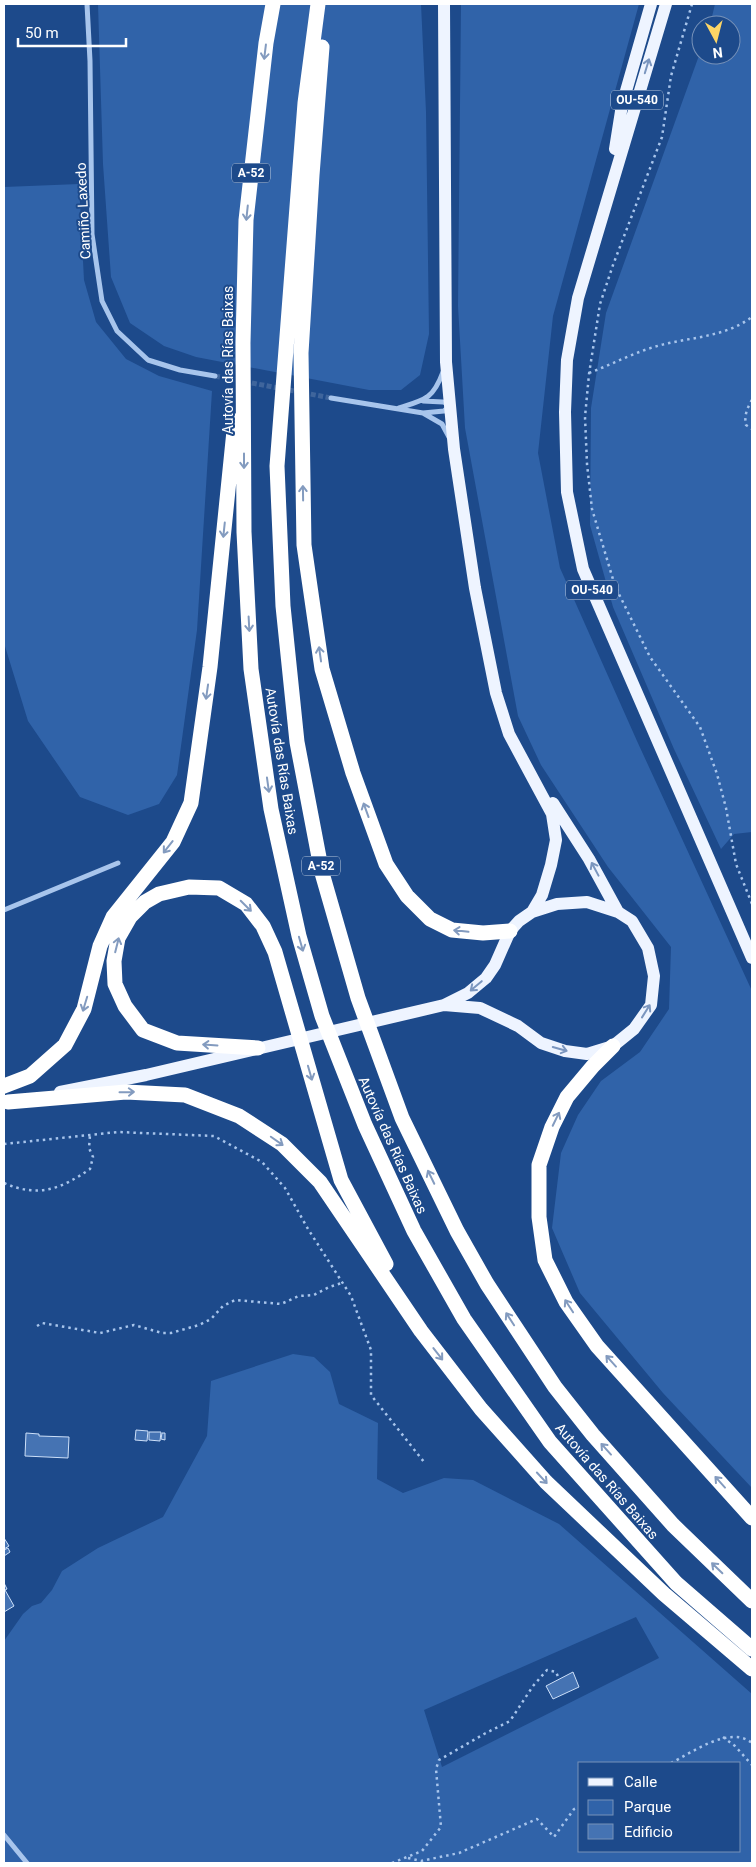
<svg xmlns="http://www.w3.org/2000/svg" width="756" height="1867" font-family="Roboto,sans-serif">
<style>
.green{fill:#3063a9;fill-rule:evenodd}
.building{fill:#4573b3;stroke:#cde0f9}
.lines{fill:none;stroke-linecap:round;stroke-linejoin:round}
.minor-tunnel{stroke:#3f659c;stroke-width:5;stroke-dasharray:5 2.5;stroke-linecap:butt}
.path{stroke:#a8c5ec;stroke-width:2.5;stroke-dasharray:2.5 4;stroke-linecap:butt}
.minor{stroke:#a8c5ec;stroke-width:5}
.primary{stroke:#eef4ff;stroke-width:12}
.motorway{stroke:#fff;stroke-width:15}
.oneway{stroke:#839bbf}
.oneway2{stroke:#7b96bf}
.labels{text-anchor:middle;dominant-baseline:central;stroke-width:4;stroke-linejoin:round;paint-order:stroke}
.shield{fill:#1d4a8b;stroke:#bbc9dc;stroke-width:1}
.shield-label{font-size:12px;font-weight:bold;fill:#fff}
.street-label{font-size:14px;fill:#fff;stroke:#1d4a8b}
</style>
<rect width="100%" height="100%" fill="#1d4a8b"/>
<!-- green -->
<path class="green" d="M98,4h323l5,108 3,222 -9,41 -19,15h-32l-173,-33 -32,-11 -34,-23 -19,-46 -8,-113z
M461,4h178l-86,312 -15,137 22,115 77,173 115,250v497l-89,-95 -83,-100 -28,-65 9,-75 17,-38 23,-34 39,-29 29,-43 2,-62 -63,-80 -67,-102 -23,-49 -53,-288 -7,-122z
M715,4h37v828l-18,2 -13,15 -47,-100 -61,-142 -23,-82 1,-117 15,-95 95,-263v5h30v-30h-21z
M79,184l5,96 12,42 30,37 33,17 53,15 -15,239 -20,145 -18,29 -31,11 -48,-18 -52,-76 -24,-78v-456z
M293,1354l21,3 16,15 9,32 39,19 -1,56 26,14 41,-15 29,2 86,44 193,170v169h-748v-222l19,-27 9,-8 9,-3 11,-13 10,-19 36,-23 65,-31 44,-81 4,-55zM636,1617l23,41 -217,109 -18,-57zM580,1763h160v88h-160z"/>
<!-- building -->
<path class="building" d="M136,1430l12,1 -1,10 -12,-1z
M149,1432h12l-1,9 -11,-1z
M26,1433l13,1v2l30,1 -1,21 -43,-2z
M162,1433h3v7l-4,-1z
M4,1538l5,8 -5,3z
M8,1548l2,4 -6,4v-6z
M4,1583l3,6 -2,1 9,16 -10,6z
M573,1672l6,15 -26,12 -7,-13z"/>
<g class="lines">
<!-- minor-tunnel -->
<path class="minor-tunnel" d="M215,376l116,22"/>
<!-- path -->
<path class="path" d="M692,4l-21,72 -9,61 -49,128 -13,39 -11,70 -4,43 2,47 5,45 23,77 35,71 50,70 17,47 9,34 10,56 16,40
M589,373c24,-9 48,-22 72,-28 31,-8 64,-8 91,-28
M752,400c-5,8 -8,16 -6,25l6,4
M4,1144l114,-12 96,4 48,26 23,26 23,41 43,67 20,54v45l53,67
M4,1183c34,15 57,6 86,-14l3,-12 -4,-9 1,-13
M37,1326l5,-3 58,10 34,-8 28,8h9l28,-8 12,-6 12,-13 12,-6 46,4 18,-8 15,-1 15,-8 13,-4
M723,1737l12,9 17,19
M671,1763c22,-11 59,-38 81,-20
M408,1858l13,3 38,-8 78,-34 17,18 20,-28 6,-3
M392,1863l30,-12 19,-24 -5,-58 3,-9 45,-26 26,-13 23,-35 14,-16 9,2 3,7"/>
<!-- minor -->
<path class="minor" d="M87,4l3,57 2,173 10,67 15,30 31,29 32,10 35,6
M331,398l92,15 19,11 7,13
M423,401l20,1 8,3 -7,6 -21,2
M399,408c26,-8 34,-9 44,-36
M4,910l114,-47
M4,1835l23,28"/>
<!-- primary -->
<path class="primary" d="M444,4l2,358 8,87 21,139 21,105 13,41 43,80 4,26 -5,25 -9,30 -10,17
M666,4l-88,294 -11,62 -2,52 2,80 16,77 169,389
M615,149l7,-44 29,-101
M553,803l36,56 29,53
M60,1092l86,-17 298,-70 24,-12 18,-15 9,-13 15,-34 9,-10 13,-9 25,-8 30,-2 31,10 14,9 16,27 6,28 -3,29 -17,24 -21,17 -26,8 -22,-3 -24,-8 -23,-17 -38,-18 -36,-3"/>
<!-- motorway -->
<path class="motorway" d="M273,4l-7,39 -20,177 -3,123 1,189 7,137 20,140 28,127 23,80 43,109 49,106 50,88 86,123 126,141 76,66
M318,4l-13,99 -28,363 6,140 14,136 25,131 36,125 44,120 55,113 30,53 68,103 38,48 80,90 79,76
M322,47l-10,128 -11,178 3,192 18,124 31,104 33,91 21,32 23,23 22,11 31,3 27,-2
M613,1046l-20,20 -26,31 -15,30 -13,38v52l6,43 21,42 31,44 155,172
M258,1048l-81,-5 -34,-13 -18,-24 -10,-22 -1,-23 4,-23 12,-21 15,-15 14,-8 30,-7 30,1 27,16 17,22 12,26 66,228 45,84
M4,1086l26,-10 35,-31 19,-36 16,-63 13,-29 60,-75 18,-39 19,-136 25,-246
M8,1102l118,-10 59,3 54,21 43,28 38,38 101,149 60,78 65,73 118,112 88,75"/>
</g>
<!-- one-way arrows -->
<defs><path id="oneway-shaft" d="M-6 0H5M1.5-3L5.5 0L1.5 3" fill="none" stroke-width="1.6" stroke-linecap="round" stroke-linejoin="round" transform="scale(1.25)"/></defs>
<g class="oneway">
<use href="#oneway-shaft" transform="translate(265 52) rotate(97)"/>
<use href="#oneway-shaft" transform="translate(247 213) rotate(96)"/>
<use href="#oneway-shaft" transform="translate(244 461) rotate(90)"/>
<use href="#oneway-shaft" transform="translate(303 493) rotate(-91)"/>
<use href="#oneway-shaft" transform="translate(224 530) rotate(96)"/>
<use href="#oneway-shaft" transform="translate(249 624) rotate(87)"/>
<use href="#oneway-shaft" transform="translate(320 654) rotate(-98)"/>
<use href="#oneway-shaft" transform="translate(207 692) rotate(98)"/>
<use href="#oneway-shaft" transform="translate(268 785) rotate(82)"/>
<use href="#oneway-shaft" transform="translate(366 810) rotate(-110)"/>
<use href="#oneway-shaft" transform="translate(168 847) rotate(128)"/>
<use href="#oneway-shaft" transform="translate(246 906) rotate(45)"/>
<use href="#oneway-shaft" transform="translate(461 931) rotate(-174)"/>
<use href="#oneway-shaft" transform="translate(301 944) rotate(74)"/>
<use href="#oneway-shaft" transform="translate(117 945) rotate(-76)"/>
<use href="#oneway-shaft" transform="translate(85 1004) rotate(107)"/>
<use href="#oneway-shaft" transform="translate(210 1045) rotate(-176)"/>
<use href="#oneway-shaft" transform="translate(310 1073) rotate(74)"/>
<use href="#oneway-shaft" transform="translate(127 1092) rotate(-1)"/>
<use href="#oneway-shaft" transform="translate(556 1119) rotate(-64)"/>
<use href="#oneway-shaft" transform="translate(277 1141) rotate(35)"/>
<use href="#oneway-shaft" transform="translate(431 1177) rotate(-116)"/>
<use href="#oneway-shaft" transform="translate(569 1306) rotate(-123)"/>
<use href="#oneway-shaft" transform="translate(510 1319) rotate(-123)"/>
<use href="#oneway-shaft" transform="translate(438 1354) rotate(52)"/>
<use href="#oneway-shaft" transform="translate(611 1361) rotate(-132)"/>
<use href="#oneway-shaft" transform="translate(606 1449) rotate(-132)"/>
<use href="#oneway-shaft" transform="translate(542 1478) rotate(47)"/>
<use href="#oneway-shaft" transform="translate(720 1482) rotate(-132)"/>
<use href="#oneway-shaft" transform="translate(717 1568) rotate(-136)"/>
</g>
<g class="oneway2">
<use href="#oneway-shaft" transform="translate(647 66) rotate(-73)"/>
<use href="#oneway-shaft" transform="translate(595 869) rotate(-118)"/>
<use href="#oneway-shaft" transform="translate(476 986) rotate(140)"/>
<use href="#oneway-shaft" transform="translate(646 1011) rotate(-58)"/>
<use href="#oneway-shaft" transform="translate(560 1049) rotate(16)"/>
</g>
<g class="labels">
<!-- shield labels -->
<g class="shield">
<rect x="611" y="90.5" width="52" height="19" rx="4"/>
<rect x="232" y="163.5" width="38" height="19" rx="4"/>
<rect x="566" y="580.5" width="52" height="19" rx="4"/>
<rect x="302" y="856.5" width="38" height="19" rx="4"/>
</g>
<g class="shield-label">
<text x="637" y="100">OU-540</text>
<text x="251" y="173">A-52</text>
<text x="592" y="590">OU-540</text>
<text x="321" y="866">A-52</text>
</g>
<!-- street labels -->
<g class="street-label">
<text transform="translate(83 211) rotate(-93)">Camiño Laxedo</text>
<text transform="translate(228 360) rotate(-90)">Autovía das Rías Baixas</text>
<text transform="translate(282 761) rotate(81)">Autovía das Rías Baixas</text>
<text transform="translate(393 1145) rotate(66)">Autovía das Rías Baixas</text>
<text transform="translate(607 1481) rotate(49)">Autovía das Rías Baixas</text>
</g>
</g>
<!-- border -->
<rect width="756" height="1867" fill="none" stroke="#ffffff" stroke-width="10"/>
<!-- legend -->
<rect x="578" y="1762" width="162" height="90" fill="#1d4a8b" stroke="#7792b9"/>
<rect x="588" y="1778" width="25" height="8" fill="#eef4ff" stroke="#7792b9"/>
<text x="624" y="1787" font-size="15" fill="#ffffff">Calle</text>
<rect x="588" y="1800" width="25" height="15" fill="#3063a9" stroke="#7792b9"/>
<text x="624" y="1812" font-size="15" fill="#ffffff">Parque</text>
<rect x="588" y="1824" width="25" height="15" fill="#4573b3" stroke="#7792b9"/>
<text x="624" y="1837" font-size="15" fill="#ffffff">Edificio</text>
<!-- north arrow -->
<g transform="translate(716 40) rotate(173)"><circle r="24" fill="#1d4a8b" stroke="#7792b9"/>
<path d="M0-4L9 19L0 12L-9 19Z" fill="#fcd566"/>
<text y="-8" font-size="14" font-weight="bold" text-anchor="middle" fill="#ffffff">N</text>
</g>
<!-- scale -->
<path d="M18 38v8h108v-8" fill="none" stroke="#ffffff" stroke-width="2.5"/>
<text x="25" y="38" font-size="15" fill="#ffffff" stroke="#1d4a8b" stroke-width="4" paint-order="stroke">50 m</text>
</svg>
